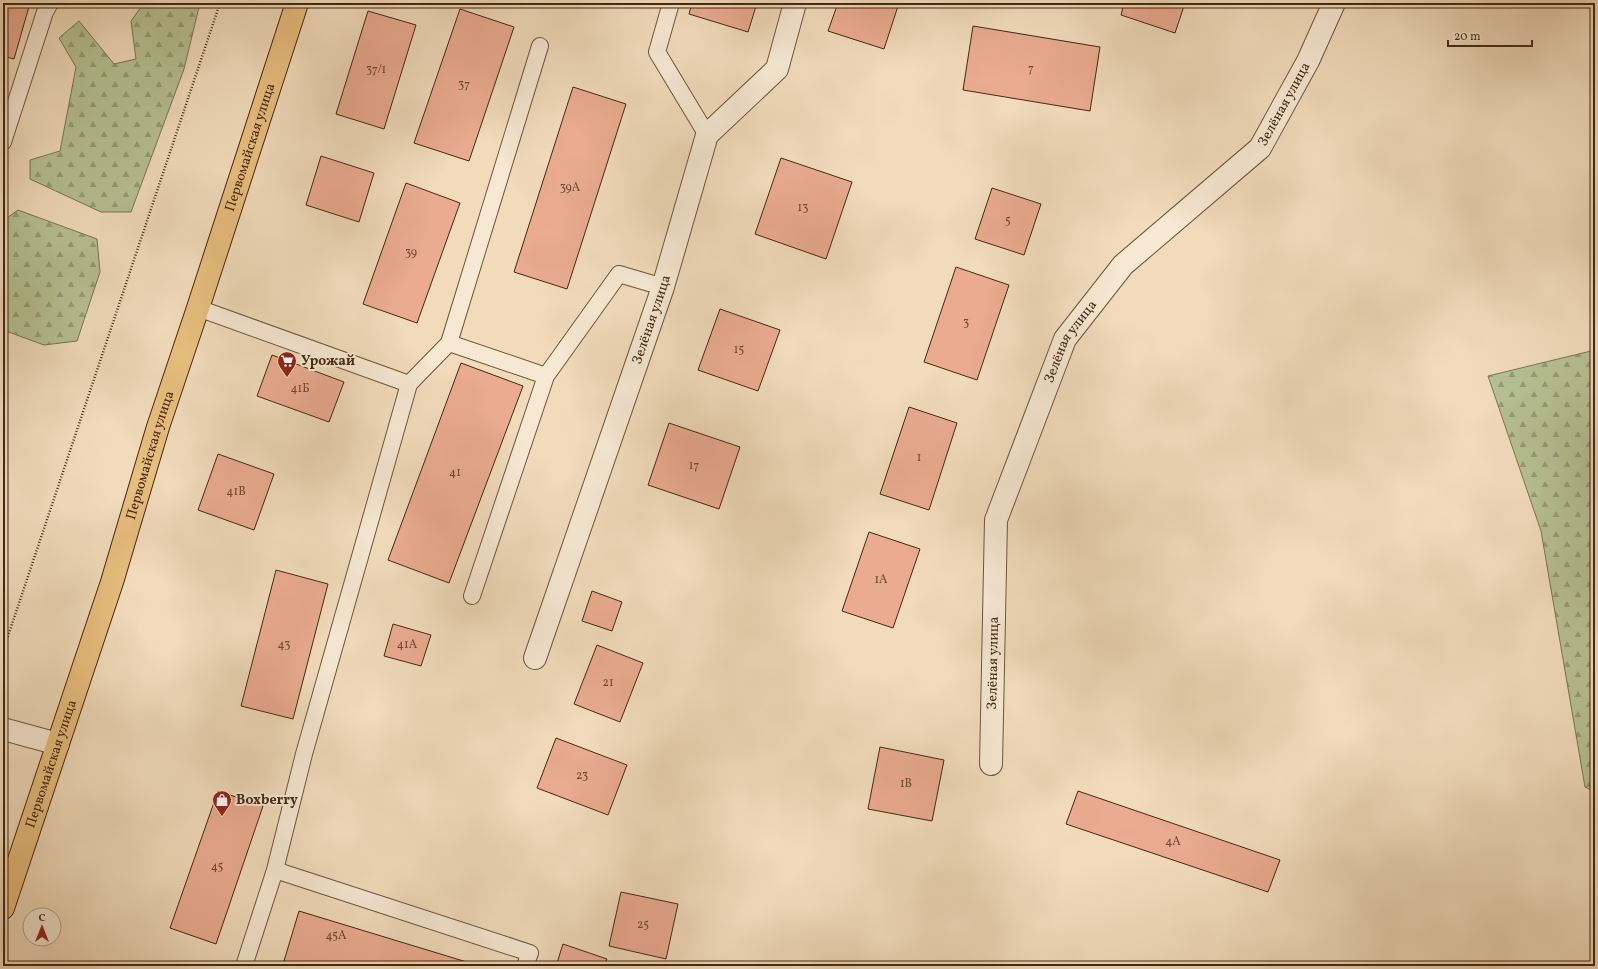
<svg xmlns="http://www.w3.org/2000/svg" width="1598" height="969" font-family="Vollkorn,serif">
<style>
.forest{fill:url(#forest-firs);stroke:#7d7452}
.building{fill:#eaab90;stroke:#442812}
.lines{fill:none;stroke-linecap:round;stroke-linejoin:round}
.lane-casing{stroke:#6f553c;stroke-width:18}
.street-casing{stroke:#6f553c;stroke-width:24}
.primary-casing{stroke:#442812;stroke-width:24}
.path{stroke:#442812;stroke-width:2.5;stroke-dasharray:1 2;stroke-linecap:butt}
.lane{stroke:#f6e8d3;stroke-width:16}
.street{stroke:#f6e8d3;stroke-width:22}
.primary{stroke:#e8be7e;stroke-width:22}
.labels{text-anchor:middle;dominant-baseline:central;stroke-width:4;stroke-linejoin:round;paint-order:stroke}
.number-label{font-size:12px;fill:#6e4932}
.street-label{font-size:14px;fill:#442812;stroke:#f6e8d3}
.poi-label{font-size:14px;font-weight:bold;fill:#442812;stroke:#f6e8d3;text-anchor:start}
</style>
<defs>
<pattern id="forest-firs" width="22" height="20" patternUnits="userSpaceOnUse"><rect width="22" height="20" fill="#b6c193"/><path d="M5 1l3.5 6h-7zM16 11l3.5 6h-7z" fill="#969d77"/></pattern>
</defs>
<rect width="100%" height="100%" fill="#f1dbbb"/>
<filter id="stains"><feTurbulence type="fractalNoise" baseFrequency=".005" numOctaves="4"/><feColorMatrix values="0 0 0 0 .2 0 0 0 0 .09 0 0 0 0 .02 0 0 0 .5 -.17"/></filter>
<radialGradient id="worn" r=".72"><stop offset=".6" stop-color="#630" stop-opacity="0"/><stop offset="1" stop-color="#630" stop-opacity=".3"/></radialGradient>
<!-- forest -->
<path class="forest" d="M144,3h56l-16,66 -53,143h-30l-71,-33v-19l30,-9 16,-84 -17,-29 20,-17 35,43 22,-5 -5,-38z
M18,210l79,29 3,33 -23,69 -33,4 -41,-15v-109z
M1595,350v442l-10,-5 -44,-256 -53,-155z"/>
<!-- building -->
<path class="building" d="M3,3h27l-16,56 -11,-3z
M692,3h65l-9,29 -59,-18z
M838,3h61l-15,46 -56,-18z
M1124,3h61l-10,30 -54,-18z
M460,9l54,18 -45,134 -55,-18z
M368,11l48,14 -32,104 -48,-15z
M973,26l127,21 -10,64 -127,-21z
M573,87l53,17 -59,185 -53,-17z
M321,156l53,17 -15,49 -53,-17z
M781,158l71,24 -26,77 -71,-25z
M406,183l54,20 -43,120 -54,-19z
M992,188l49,16 -17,51 -49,-16z
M956,267l53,18 -32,95 -53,-18z
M720,309l60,21 -22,61 -60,-21z
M272,355l72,27 -15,40 -72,-26z
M461,363l62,23 -74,197 -61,-23z
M909,407l48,16 -28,87 -49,-16z
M669,423l71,24 -21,62 -71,-24z
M218,454l56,20 -20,56 -56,-20z
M869,532l51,17 -27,79 -51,-17z
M276,570l52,14 -35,135 -52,-13z
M592,591l30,11 -10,29 -30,-10z
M393,624l38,11 -10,31 -37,-10z
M597,645l46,18 -23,59 -46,-18z
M556,738l71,27 -19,50 -71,-27z
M880,747l64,13 -12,61 -64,-12z
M218,791l45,15 -47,138 -46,-16z
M1078,791l202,69 -12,32 -202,-68z
M621,892l57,12 -12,55 -57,-13z
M299,911l171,52 -1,3h-169l-16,-5z
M563,944l44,15 -3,7h-48z"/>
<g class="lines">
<!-- lane casing -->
<g class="lane-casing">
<path id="lane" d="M671,3l-14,49 50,83
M3,142l42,-130 5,-9
M198,308l211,76
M449,343l97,33
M472,596l74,-220 73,-102 44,13
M275,870l255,83 -5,13
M244,966l31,-96 29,-116 105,-370 40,-41 91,-297"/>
</g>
<!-- street casing -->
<g class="street-casing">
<g id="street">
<path id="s1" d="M535,658l128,-371 44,-152 70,-66 18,-66"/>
<path d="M3,729l55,15"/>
<path id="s2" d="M991,764l5,-244 69,-181 58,-74 137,-117 48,-87 26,-58"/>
</g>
</g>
<!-- primary casing -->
<g class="primary-casing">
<g id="primary">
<path id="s3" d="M3,908l109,-326 46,-155 40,-119 99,-305"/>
</g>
</g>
<!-- path -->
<path class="path" d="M3,651l217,-648"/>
<!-- lane -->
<use href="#lane" class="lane"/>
<!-- street -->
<use href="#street" class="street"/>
<!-- primary -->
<use href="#primary" class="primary"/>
</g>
<!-- icons -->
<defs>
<g id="supermarket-pin" transform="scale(1)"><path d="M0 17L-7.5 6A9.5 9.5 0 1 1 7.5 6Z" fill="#8f2418" stroke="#f6e8d3"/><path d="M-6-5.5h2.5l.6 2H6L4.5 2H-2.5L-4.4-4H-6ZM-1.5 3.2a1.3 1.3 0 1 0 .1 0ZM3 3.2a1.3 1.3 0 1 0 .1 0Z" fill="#fff"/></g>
<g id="shop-pin" transform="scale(1)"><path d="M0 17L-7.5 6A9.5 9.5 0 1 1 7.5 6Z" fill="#8f2418" stroke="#f6e8d3"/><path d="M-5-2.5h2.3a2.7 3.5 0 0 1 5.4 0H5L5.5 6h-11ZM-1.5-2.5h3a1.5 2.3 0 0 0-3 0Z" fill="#fff"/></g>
</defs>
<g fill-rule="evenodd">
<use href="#supermarket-pin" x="287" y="361"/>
<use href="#shop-pin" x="222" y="800"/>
</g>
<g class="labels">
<!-- number labels -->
<g class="number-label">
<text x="1031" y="69">7</text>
<text x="376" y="70">37/1</text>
<text x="464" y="85">37</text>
<text x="570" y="188">39А</text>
<text x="803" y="208">13</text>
<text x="1008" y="221">5</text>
<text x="411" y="253">39</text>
<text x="966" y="323">3</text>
<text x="739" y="350">15</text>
<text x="300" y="389">41Б</text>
<text x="919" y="458">1</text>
<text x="694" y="466">17</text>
<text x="455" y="473">41</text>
<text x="236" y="492">41В</text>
<text x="881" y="580">1А</text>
<text x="284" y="645">43</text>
<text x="407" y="645">41А</text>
<text x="608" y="683">21</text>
<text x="582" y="776">23</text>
<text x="906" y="784">1В</text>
<text x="1173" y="842">4А</text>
<text x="217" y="867">45</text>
<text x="643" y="925">25</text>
<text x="336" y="936">45А</text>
</g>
<!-- street labels -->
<g class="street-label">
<text stroke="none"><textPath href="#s2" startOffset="762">Зелёная улица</textPath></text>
<text stroke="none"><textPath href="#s3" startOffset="800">Первомайская улица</textPath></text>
<text stroke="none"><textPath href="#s1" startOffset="358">Зелёная улица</textPath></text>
<text stroke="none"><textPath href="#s2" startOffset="438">Зелёная улица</textPath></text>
<text stroke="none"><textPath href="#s3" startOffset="476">Первомайская улица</textPath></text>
<text stroke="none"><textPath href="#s2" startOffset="101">Зелёная улица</textPath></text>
<text stroke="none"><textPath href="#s3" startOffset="152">Первомайская улица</textPath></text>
</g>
<!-- poi labels -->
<g class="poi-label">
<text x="301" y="361">Урожай</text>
<text x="236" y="800">Boxberry</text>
</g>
</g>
<!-- margin -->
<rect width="1598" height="969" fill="none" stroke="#f1dbbb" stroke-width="16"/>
<rect x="4" y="4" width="1590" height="961" fill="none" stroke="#442812" stroke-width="2"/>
<rect x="8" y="8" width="1582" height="953" fill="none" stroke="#442812"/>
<!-- north arrow -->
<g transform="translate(42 927)"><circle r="19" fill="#f6e8d3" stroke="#af9b86"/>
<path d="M0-3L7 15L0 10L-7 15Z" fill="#8f2418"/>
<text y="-6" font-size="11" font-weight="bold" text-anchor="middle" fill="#442812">С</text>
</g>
<!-- scale -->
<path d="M1448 40v6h84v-6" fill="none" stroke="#442812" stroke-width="2"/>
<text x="1454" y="40" font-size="12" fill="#442812" stroke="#f6e8d3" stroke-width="3" paint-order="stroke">20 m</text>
<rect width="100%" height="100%" filter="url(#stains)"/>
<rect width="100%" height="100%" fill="url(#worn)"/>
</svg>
